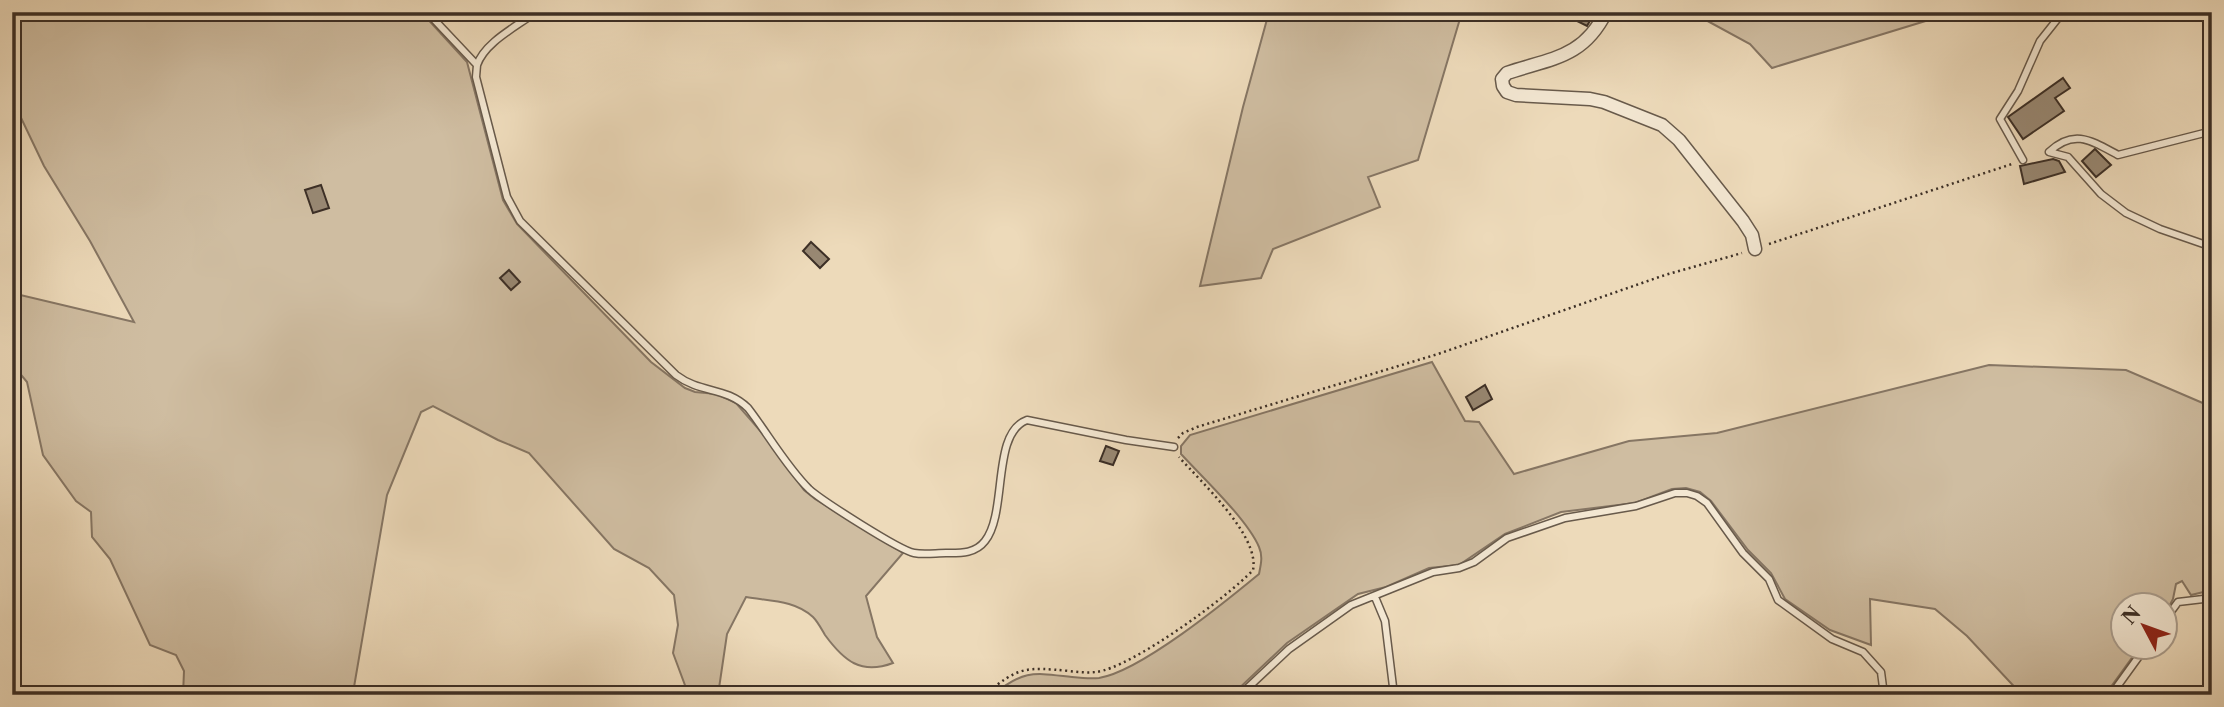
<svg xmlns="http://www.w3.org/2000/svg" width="2224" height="707" font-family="'Libre Caslon Text',serif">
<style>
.green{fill:#cfbda1;stroke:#867664;stroke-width:2}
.building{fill:#988873;stroke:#3c2f26;stroke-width:2}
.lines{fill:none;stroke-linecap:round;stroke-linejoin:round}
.lane-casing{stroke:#685a4b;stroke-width:9}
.street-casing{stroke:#685a4b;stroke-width:15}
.path{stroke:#3c2f26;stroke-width:2.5;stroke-dasharray:2 3.5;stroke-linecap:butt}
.lane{stroke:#f3e7d2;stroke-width:6}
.street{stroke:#f3e7d2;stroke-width:12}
</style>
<rect width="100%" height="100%" fill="#eddaba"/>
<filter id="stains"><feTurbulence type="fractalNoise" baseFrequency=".00286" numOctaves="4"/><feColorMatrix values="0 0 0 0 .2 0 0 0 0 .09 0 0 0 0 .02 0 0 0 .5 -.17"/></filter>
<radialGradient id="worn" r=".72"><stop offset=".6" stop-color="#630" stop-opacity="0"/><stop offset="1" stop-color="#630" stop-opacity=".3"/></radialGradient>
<!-- green -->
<path class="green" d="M12,12h408l4,3 43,47 36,138 14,24 134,138 34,26 10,4 22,2 19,9 27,31 41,56 11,9 88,54 -37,43 11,41 16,26c-32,12 -49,-2 -68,-28 -3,-5 -7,-13 -12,-18 -18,-17 -44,-16 -67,-20l-19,37 -9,61h-41l9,-7 -13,-35 5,-28 -4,-30 -25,-27 -35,-19 -85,-96 -31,-13 -65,-34 -12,6 -34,83 -33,192 2,8h-173l1,-24 -8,-16 -26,-10 -40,-86 -18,-22 -1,-25 -15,-11 -33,-46 -16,-73 -15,-18v-71l122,29 -44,-81 -46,-75 -32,-67z
M1269,12h193l-44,148 -50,17 12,30 -107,42 -12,29 -61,8 43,-179z
M1691,12h264l-183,56 -22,-24z
M1432,362l33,59 14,1 35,52 115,-33 88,-8 272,-68 137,5 86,37v183l-21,5 -9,-14 -6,3 -3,15 -8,15 -1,-8h-42v42h17l-34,47h-83l-55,-59 -32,-27 -65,-10 1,46 -41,-15 -45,-31 -14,-26 -23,-23 -37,-49 -11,-9 -14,-4 -14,1 -37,14 -74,9 -56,22 -46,31 -30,3 -43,19 -28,7 -71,49 -55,52h-239c31,-26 42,-22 79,-18 9,1 18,2 27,1 42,-7 126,-76 160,-104 2,-10 4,-18 0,-27 -12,-28 -56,-69 -78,-93v-8l9,-11z"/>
<!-- building -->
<path class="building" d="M1559,12h36l-8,14z
M2063,78l7,10 -15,10 9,13 -41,28 -15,-22z
M2095,149l16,16 -15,12 -14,-16z
M2053,159l6,2 6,11 -41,12 -4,-18z
M321,185l8,23 -16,5 -8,-23z
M811,242l18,17 -9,9 -17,-17z
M509,270l11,12 -9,8 -11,-12z
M1485,385l7,14 -19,11 -7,-13z
M1106,446l13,5 -6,14 -13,-4z"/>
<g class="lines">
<!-- lane casing -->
<g class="lane-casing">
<path id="lane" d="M427,12l50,53 -1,12 31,120 13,24 156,154c25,19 49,11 72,33 20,26 38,58 61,81 12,11 90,61 105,64 10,2 22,0 32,0 14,0 29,1 39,-12 23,-29 6,-108 42,-121l99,20 48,7
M477,65c8,-23 39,-38 59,-53
M2049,152l19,5 33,37 25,19 34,16 52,18
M2049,152c25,-24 43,-11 69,3l94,-24
M2023,160l-23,-41 18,-28 22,-50 23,-29
M1375,597l10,24 9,74
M2164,621l14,-19 34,-4
M1240,695l49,-46 62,-44 82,-33 26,-4 15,-6 33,-24 58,-20 71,-12 39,-13h12l10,3 10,7 36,50 26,26 9,21 54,39 31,13 18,20 3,23
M2111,695l34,-47"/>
</g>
<!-- street casing -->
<g class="street-casing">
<path id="street" d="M1606,12c-23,46 -54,46 -99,61l-5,6 1,7 4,6 9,3 74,4 14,3 58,23 17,15 64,81 9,14 3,14"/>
</g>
<!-- path -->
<path class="path" d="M1769,244l243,-80
M1178,438l5,-5 14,-6 241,-73 227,-79 77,-22
M985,695c33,-29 42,-28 84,-24 9,1 18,2 27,1 35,-4 132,-75 157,-102 7,-34 -52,-88 -74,-113"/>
<!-- lane -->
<use href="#lane" class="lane"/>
<!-- street -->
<use href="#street" class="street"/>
</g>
<!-- margin -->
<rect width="2224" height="707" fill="none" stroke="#eddaba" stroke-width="42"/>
<rect x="14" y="14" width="2196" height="679" fill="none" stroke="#3c2f26" stroke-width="3.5"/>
<rect x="21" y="21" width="2182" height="665" fill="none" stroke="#3c2f26" stroke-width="2"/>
<!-- north arrow -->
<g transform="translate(2144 626) rotate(311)"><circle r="33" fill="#f3e7d2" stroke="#aa9d8d" stroke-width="2"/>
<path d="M0-5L12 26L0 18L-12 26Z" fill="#8f2418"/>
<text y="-10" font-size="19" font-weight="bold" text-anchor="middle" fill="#3c2f26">N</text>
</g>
<rect width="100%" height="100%" filter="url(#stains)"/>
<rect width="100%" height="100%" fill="url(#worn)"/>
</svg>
